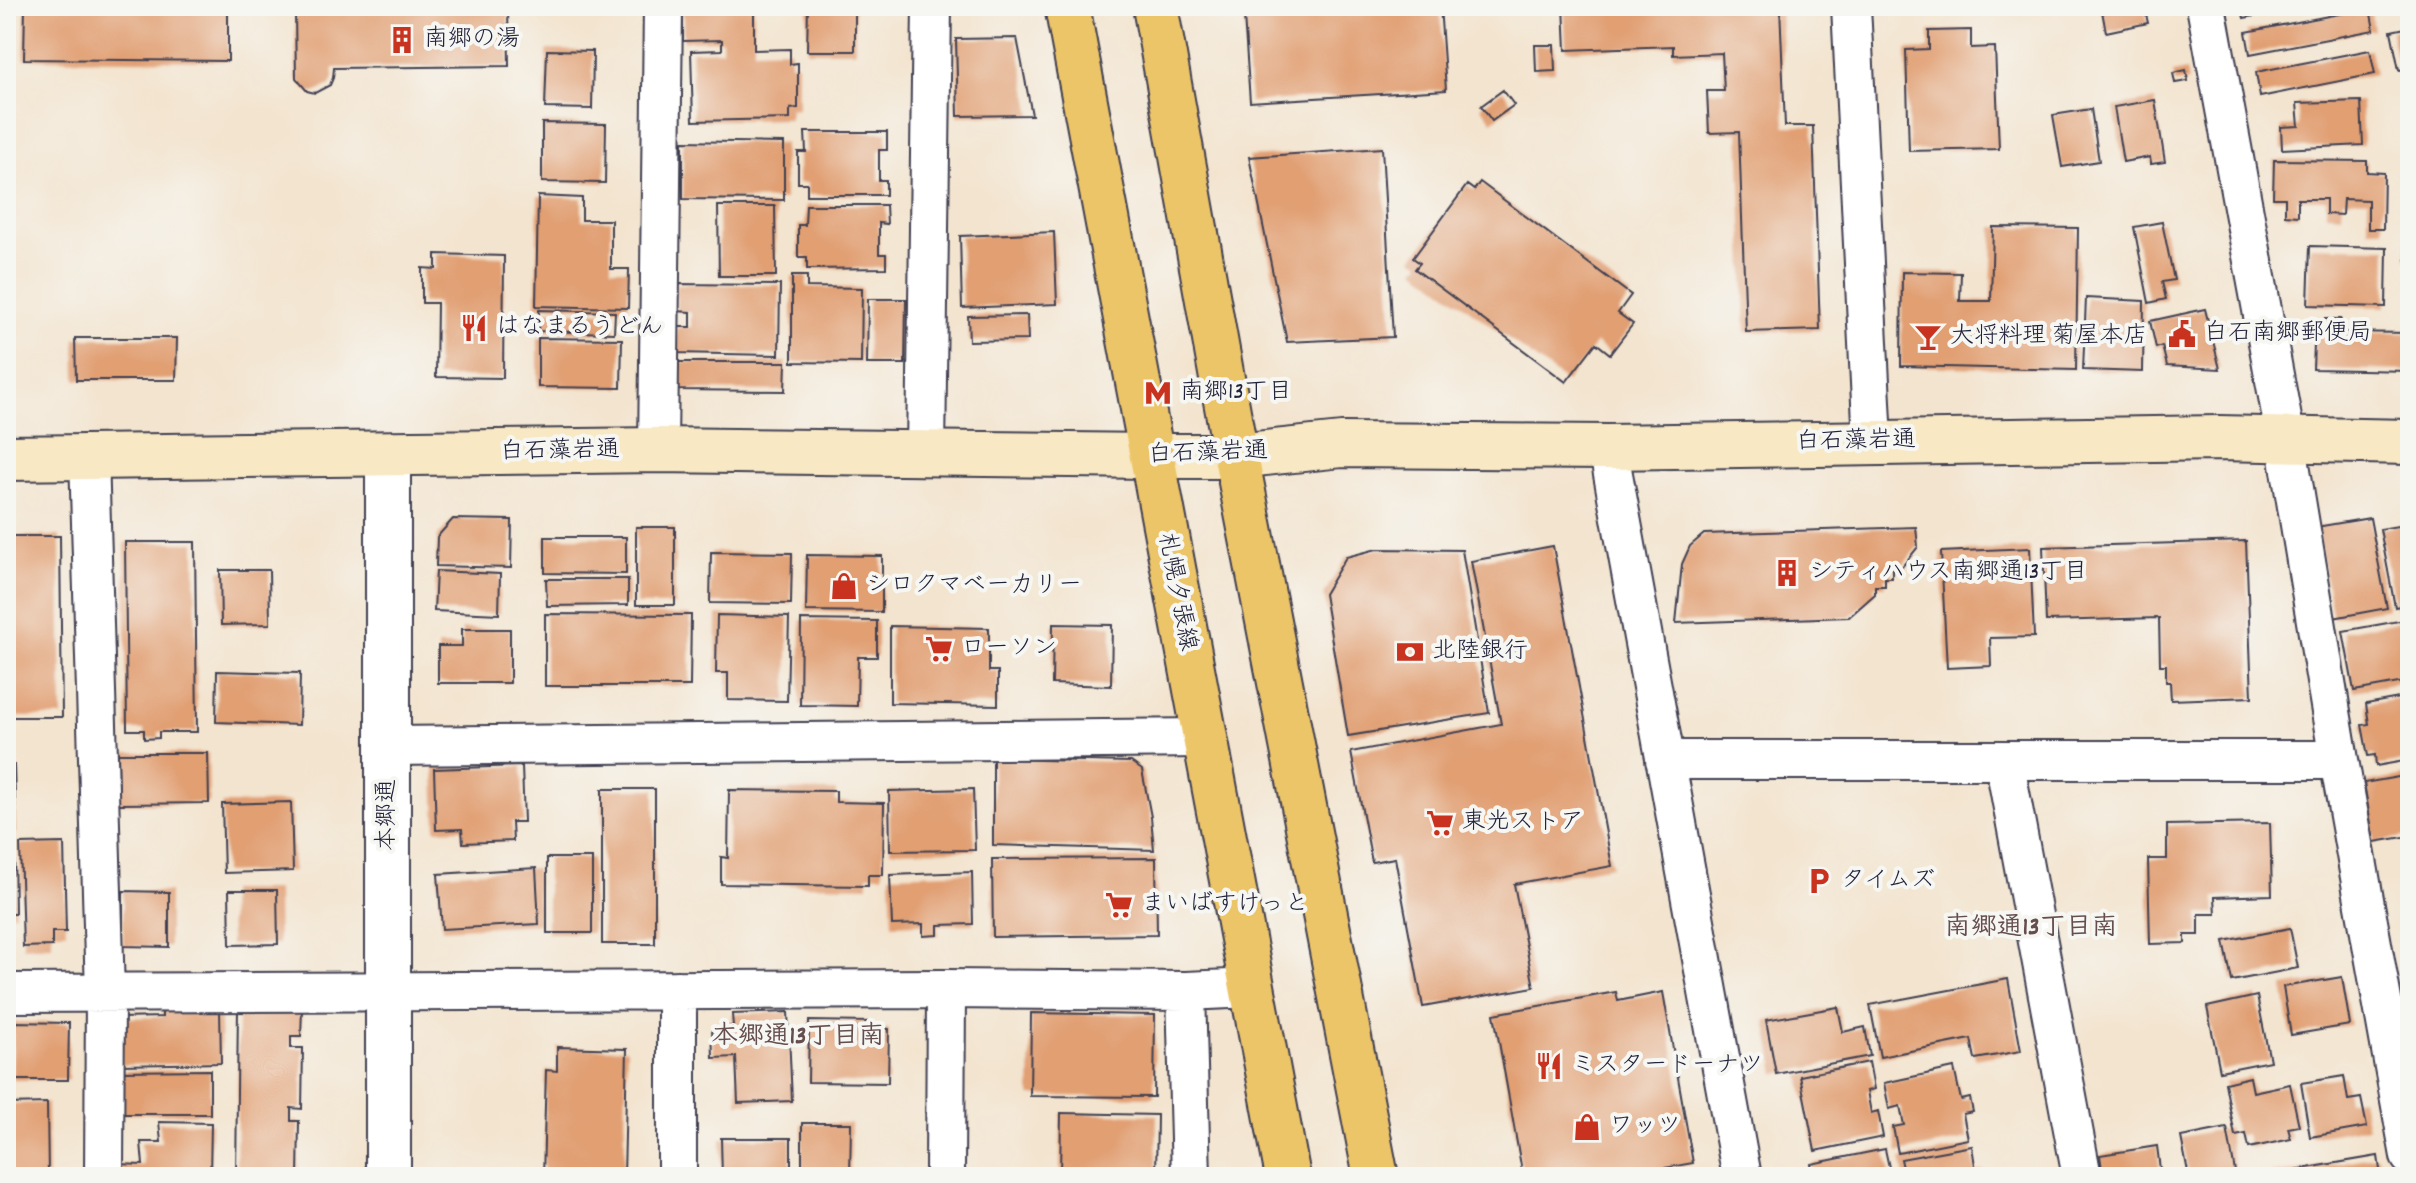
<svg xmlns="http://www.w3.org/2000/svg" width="2416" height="1183" font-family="Dekko,'Klee One',sans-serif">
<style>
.building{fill:#e19f72}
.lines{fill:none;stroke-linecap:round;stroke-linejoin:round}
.minor-casing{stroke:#413f51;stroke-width:42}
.tertiary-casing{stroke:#413f51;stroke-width:48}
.secondary-casing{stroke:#413f51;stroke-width:48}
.primary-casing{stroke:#413f51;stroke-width:48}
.minor{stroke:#fff;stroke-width:38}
.tertiary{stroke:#fff;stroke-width:44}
.secondary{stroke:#f8e8c3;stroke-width:44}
.primary{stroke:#edc569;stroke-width:44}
.labels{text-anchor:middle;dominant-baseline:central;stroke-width:8;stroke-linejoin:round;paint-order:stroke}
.poi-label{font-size:24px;fill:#22223b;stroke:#f6f6f2;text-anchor:start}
.street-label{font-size:24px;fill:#22223b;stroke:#f6f6f2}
.neighbourhood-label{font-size:26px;font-weight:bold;fill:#654e4e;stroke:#f6f6f2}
</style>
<rect width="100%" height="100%" fill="#f6f6f2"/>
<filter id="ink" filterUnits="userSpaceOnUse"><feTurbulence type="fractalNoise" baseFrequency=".0125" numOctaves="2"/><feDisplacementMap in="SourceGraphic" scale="16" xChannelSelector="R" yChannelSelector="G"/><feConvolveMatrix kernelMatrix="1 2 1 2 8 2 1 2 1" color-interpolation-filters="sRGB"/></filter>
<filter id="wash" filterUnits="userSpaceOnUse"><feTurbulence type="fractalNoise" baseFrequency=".006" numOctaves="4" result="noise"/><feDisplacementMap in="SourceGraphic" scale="32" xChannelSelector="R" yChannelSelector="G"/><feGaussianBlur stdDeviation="1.8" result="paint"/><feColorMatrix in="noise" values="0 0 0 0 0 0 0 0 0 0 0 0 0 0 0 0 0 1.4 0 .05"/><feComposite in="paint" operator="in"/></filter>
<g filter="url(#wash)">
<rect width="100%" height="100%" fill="#f3e4cf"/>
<g id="blocks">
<!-- building -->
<path class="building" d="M25,6h203v55l-204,-2z
M260,6h248l1,60 -175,2 -1,10 -3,7 -15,8 -8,-2 -11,-13 -1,-66 -35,1z
M683,6h71v44l36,-1v15l8,-1v45l-8,1v10l-97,2 -2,-70 31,-1v-10l-39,1z
M808,6h47v45h-48z
M1399,6h41l6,84 -196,12 -6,-86z
M1564,6h216l5,120h28l7,204 -74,2 -7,-200 -30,1 -2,-42h17l-2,-38 -49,2v-9l-107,4z
M2101,6h43l4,17 -42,9z
M2241,6h57v1l-54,11z
M2370,8l4,22 -124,24 -4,-22z
M2410,27v41l-11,2 -8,-39z
M1971,30v18l24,-1 4,102 -90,2 -3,-101 23,-1v-18z
M1017,38l15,77 -74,1 -2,-77z
M1535,45h19l1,26 -19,1z
M547,50l46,1 -1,58 -47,-1z
M2370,50l5,24 -115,23 -4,-25z
M2186,70l2,11 -13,2 -2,-10z
M1503,90l11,15 -22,16 -11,-15z
M2155,100l10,62 -14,2 -1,-7 -27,5 -9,-55z
M2361,101l2,44 -81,4 -1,-22 18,-1 -2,-23z
M2404,103h6v60h-2z
M2091,109l8,52 -37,6 -9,-52z
M542,123l64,1 -1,59 -63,-1z
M805,132h82v18h-8v30h7v15h-79v-12h-9v-31h8z
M683,141l101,2v57l-101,-1z
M1382,148l11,189 -106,5 -38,-185z
M2274,160l93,1v11l17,1 -1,56h-15v-29l-25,-1 -1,16 -16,-1v-15h-28v17l-13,-1v-17h-12z
M1480,182l151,113 -13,18 15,11 -23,30 -14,-11 -30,39 -151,-113 5,-6 -7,-5 54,-73 7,5z
M2407,189h3v70h-4z
M538,196l44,2v22h29v49h18l-1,39 -92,-2z
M806,205h80l1,19 -8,-1v31h7v14l-79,1v-12h-9v-32h7z
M718,206h57l1,70h-57z
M2162,222l12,58 -12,2 4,17 -17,4 -15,-76z
M1993,227l85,1 -2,142 -175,-4 1,-94 59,1 -1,28h31z
M1054,232l3,72 -95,4 -2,-72z
M2310,246l77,2 -1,59 -78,-2z
M436,254l68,2 -1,122 -67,-1 1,-74h-15v-35l14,1z
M792,276h15v11l55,1 -1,75 -69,-1z
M676,284l104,1 -1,70 -103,-2 1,-26h14v-15l-15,-1z
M2086,298l58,3 -1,71 -60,-2z
M868,299h38l-1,65h-38z
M2205,309l15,60 -53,-3 -5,-20 -6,2 -6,-27z
M539,310l76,2 -1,21 -76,-2z
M1027,315l1,25 -59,1 -1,-25z
M2315,319h26v13l69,1v38l-97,-2z
M75,338h102l-1,42h-100z
M538,338l84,1 -1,49 -83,-1z
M678,362h108l-1,29 -108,-1z
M2370,518l17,90 -54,10 -17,-91z
M453,519l59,1 -1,48 -75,-2 1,-29z
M2410,524v80l-15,3 -15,-78z
M636,527h39v78h-39z
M1916,527l2,20 -17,21 -9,1v9h-7v8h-10v8l-26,23 -173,6 6,-59 8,-18 14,-12z
M6,536h54l2,181h-56z
M545,537h81v37l-81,-1z
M2246,541l6,156 -81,3 -1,-18h-4v-17h-6l-1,-47 -113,3 -3,-74z
M125,542h70l2,190h-38v6l-15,1v-9h-17z
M1553,546l59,320 -98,18 20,103 -111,20 -28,-149 -23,4 -21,-110 150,-28 -30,-163z
M2030,548l4,89 -44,1 1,28 -44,2 -6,-116z
M1377,549l85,1 27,163 -141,23 -24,-142 22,-37z
M711,552l81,1 -1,51 -81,-1z
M807,555l75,1v56l-76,-1z
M220,570h49l1,54 -49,1z
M436,571l64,3 -1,40 -65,-3z
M546,579h82v26l-81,1z
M545,614l146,1 -1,71h-145z
M717,615l72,2 -2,84 -59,-1v-27h-12z
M2410,619v62l-56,10 -11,-60z
M801,620l76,1v36h-19l-1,49 -57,-1z
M1053,624l59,1 -1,61 -59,-2z
M890,626l99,2v43h9v34l-108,-2z
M462,629h48v54h-72v-37h24z
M217,671l83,2 -1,52 -83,-3z
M2410,696v64l-34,6 -1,-11 -7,1 -6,-31 7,-1 -3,-20z
M118,753h90l1,50 -90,1z
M993,759l138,3 11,8 9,47 3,33 -161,-5z
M6,765h8l2,68h-10z
M522,766l2,56h-12l1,19 -50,2 -1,-14 -26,1 -2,-61z
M2410,775v61l-36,6 -10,-59z
M602,789h53v155h-53z
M973,789l2,61 -85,1 -1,-60z
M729,790l107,1v11l48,1 -1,72h-15v11l-147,-2v-27l7,1z
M291,802l2,69 -69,2 -2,-69z
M2270,823l2,72 -57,2 1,17h-17v21h-14v8l-35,1 -2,-85h19v-34z
M64,843l2,89h-14v14l-29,1 -3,-103z
M6,848h8l1,66h-9z
M547,858h45v75h-45z
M1156,858l1,77 -164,2 -1,-78z
M536,868l3,56 -97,5 -4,-55z
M972,872l1,52 -35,1v10l-15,1v-12l-31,1 -2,-50z
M229,890h48l1,54 -48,1z
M123,891l46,1v55l-46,-1z
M2290,928l8,40 -66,13 -8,-40z
M2342,977l8,48 -59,10 -8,-48z
M2008,979l13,72 -46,8 -4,-20 -91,18 -10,-52z
M1616,992l2,9 45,-9 30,171 -68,12 1,2h-103l-29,-163z
M2257,996l13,65 -50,10 -13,-64z
M238,1007l64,2 -1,27h-10v12h12l-1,61 -11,-1v13h8l-1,56h-62z
M1838,1007l5,25 22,-5 5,29 -94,18 -10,-54z
M220,1009l1,54 -100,2 -1,-47 42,-1v-7z
M788,1012l4,89 -54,2 -2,-46 -23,1 -1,-31 21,-1 -1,-12z
M1031,1013l124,2 -1,82 -124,-1z
M809,1021l62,1v6l18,1 -1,54 -80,-1z
M13,1022l56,1 -1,57h-56z
M557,1047l70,2 -3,128h-81l3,-107 11,1z
M1869,1062l5,27 -7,2 4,22 7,-2 5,26 -68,14 -15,-75z
M1954,1068l7,32 9,-2 3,14 -10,2 5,25 -70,14 -5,-26 11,-2 -4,-19 -11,3 -5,-26z
M210,1070v44h-90l-1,-43z
M2344,1076l4,24 13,-2 6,29 -57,10 -9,-54z
M2250,1077l3,15 37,-8 9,42 -11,2 3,11 -42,9 -3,-14 -11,2 -10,-53z
M47,1103l1,74h-42v-73z
M1061,1113l96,2 -1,62h-96z
M159,1122l52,1 -1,54h-93v-13l26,1 -2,-23h20z
M802,1123h49l-1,54h-48z
M2227,1128l9,49h-47l-8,-40z
M721,1138h70v39h-69z
M1972,1146l4,26 8,-2 1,7h-80l-4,-18z
M2157,1146l4,31h-58l-3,-22z
M1885,1149l5,23 -5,5h-72l-2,-13z
M2378,1156l3,21h-115v-2z"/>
</g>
</g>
<g filter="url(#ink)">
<use href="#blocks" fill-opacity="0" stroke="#413f51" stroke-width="2"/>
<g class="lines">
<!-- minor casing -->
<g class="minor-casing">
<path id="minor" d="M1851,6l22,436
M2206,6l80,434 53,320 71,396
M1608,447l134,730
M658,450l5,-444
M926,452l6,-446
M89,456l16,537 -1,184
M388,746l815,-8
M1665,760h674
M2004,760l78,417
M1186,991l5,186
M6,993l940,-4 240,2 66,-3
M677,1177v-187
M945,1177l1,-188"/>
</g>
<!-- tertiary casing -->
<g class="tertiary-casing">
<path id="tertiary" d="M388,1177v-723"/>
</g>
<!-- secondary casing -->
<g class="secondary-casing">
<path id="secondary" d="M6,458l652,-8 493,6h85l106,-11 266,2 611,-9 191,4"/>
</g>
<!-- primary casing -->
<g class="primary-casing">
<path id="primary" d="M1067,6l221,1171
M1155,6l81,450 140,721"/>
</g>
<!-- minor -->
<use href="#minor" class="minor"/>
<!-- tertiary -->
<use href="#tertiary" class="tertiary"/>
<!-- secondary -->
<use href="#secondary" class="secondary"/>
<!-- primary -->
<use href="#primary" class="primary"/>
</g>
</g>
<!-- icons -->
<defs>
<g id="building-bare" transform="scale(2.16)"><path d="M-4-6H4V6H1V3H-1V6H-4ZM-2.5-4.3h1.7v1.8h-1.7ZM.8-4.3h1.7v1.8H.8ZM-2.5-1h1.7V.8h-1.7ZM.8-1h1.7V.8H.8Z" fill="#c8321e" stroke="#f6f6f2" stroke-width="2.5" paint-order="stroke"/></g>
<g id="restaurant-bare" transform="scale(2.16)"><path d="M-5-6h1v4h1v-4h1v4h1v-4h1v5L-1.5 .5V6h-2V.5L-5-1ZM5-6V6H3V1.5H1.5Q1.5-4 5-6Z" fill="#c8321e" stroke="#f6f6f2" stroke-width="2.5" paint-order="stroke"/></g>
<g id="civic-bare" transform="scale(2.16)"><path d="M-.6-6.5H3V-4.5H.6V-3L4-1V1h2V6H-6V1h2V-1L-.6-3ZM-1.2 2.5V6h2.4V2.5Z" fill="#c8321e" stroke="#f6f6f2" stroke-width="2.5" paint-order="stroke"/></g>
<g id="bar-bare" transform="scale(2.16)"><path d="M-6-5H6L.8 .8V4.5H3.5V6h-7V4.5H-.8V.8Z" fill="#c8321e" stroke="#f6f6f2" stroke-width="2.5" paint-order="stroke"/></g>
<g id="metro-bare" transform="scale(2.16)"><path d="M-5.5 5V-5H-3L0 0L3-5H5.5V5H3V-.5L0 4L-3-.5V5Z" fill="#c8321e" stroke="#f6f6f2" stroke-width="2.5" paint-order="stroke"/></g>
<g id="shop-bare" transform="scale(2.16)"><path d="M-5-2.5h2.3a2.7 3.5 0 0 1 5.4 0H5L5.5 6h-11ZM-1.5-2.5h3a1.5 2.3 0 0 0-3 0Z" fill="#c8321e" stroke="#f6f6f2" stroke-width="2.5" paint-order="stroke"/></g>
<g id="supermarket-bare" transform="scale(2.16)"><path d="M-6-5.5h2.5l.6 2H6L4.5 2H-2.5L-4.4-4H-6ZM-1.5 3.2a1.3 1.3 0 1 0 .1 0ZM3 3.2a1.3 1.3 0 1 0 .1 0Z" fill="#c8321e" stroke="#f6f6f2" stroke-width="2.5" paint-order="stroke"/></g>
<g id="bank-bare" transform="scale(2.16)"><path d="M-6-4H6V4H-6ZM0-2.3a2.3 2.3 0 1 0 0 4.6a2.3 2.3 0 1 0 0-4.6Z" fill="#c8321e" stroke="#f6f6f2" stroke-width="2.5" paint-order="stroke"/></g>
<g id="parking-bare" transform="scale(2.16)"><path d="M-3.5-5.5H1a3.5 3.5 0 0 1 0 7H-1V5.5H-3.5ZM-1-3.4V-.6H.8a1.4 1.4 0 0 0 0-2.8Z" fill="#c8321e" stroke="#f6f6f2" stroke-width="2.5" paint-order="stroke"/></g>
</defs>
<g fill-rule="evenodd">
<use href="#building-bare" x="402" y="40"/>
<use href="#restaurant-bare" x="474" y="328"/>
<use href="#civic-bare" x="2182" y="334"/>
<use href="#bar-bare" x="1928" y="337"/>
<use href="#metro-bare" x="1158" y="393"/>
<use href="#building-bare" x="1787" y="573"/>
<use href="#shop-bare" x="844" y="586"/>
<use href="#supermarket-bare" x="939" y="649"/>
<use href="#bank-bare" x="1410" y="652"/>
<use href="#supermarket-bare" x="1440" y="823"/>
<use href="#parking-bare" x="1819" y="881"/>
<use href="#supermarket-bare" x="1119" y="905"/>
<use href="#restaurant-bare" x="1549" y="1066"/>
<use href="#shop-bare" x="1587" y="1127"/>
</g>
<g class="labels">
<!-- poi labels -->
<g class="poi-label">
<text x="424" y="40">南郷の湯</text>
<text x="496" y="328">はなまるうどん</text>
<text x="2204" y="334">白石南郷郵便局</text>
<text x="1950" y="337">大将料理 菊屋本店</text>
<text x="1180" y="393">南郷13丁目</text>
<text x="1809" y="573">シティハウス南郷通13丁目</text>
<text x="866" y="586">シロクマベーカリー</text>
<text x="961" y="649">ローソン</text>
<text x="1432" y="652">北陸銀行</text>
<text x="1462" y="823">東光ストア</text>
<text x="1841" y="881">タイムズ</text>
<text x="1141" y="905">まいばすけっと</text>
<text x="1571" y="1066">ミスタードーナツ</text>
<text x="1609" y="1127">ワッツ</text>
</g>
<!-- street labels -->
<g class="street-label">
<text transform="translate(1856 442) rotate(-1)">白石藻岩通</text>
<text transform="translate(560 452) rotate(-1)">白石藻岩通</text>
<text transform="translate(1208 454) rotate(-2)">白石藻岩通</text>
<text transform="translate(1176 592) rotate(79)">札幌夕張線</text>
<text transform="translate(388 815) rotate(-90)">本郷通</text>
</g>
<!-- neighbourhood labels -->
<g class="neighbourhood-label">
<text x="2031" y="928">南郷通13丁目南</text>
<text x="798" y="1037">本郷通13丁目南</text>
</g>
</g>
<!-- margin -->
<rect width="2416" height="1183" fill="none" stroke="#f6f6f2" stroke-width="32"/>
</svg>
